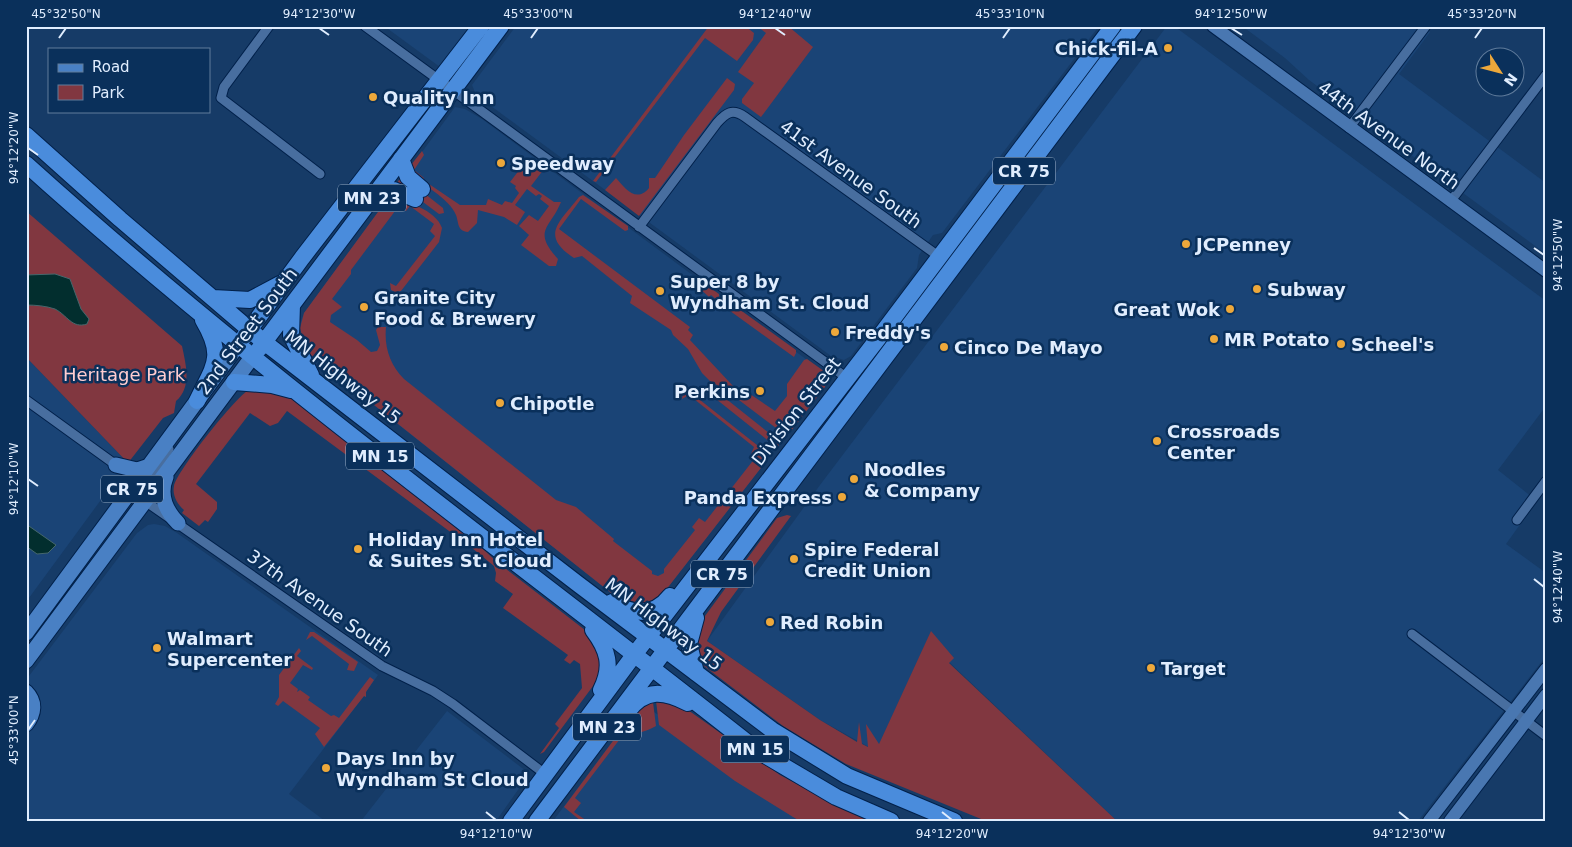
<svg xmlns="http://www.w3.org/2000/svg" width="1572" height="847" font-family="'DejaVu Sans',sans-serif">
<style>
.built{fill:#1a4476}
.green{fill:#813740}
.water{fill:#022e2e;stroke:#45676c}
.lines{fill:none;stroke-linecap:round;stroke-linejoin:round}
.street-casing{stroke:#00204a;stroke-width:11}
.secondary-casing{stroke:#00204a;stroke-width:14}
.primary-casing{stroke:#00204a;stroke-width:17}
.highway-casing{stroke:#00204a;stroke-width:18}
.street{stroke:#486e9f;stroke-width:9}
.secondary{stroke:#4977b1;stroke-width:12}
.primary{stroke:#4980c4;stroke-width:15}
.highway{stroke:#4a8cdc;stroke-width:16}
.ticks{fill:none;stroke:#e0edfe;stroke-width:2}
.poi-dot{fill:#eda83b;stroke:#0a305b;stroke-width:2}
.labels{text-anchor:middle;dominant-baseline:central;stroke-width:5;stroke-linejoin:round;paint-order:stroke}
.shield{fill:#0a305b;stroke:#a0b4cd;stroke-width:1}
.shield-label{font-size:16px;font-weight:bold;fill:#e0edfe}
.poi-label{font-size:18px;font-weight:bold;fill:#e0edfe;stroke:#0a305b;text-anchor:start}
.street-label{font-size:18px;fill:#e0edfe;stroke:#0a305b}
.park-label{font-size:18px;fill:#ffcdd0;stroke:#0a305b}
.neatline{fill:none;stroke:#e0edfe;stroke-width:2}
.ticks-label{font-size:12px;text-anchor:middle;fill:#e0edfe}
</style>
<rect width="100%" height="100%" fill="#163b67"/>
<!-- built -->
<path class="built" d="M384,26h87l-31,41z
M516,26h583l-157,207 -9,2 -14,20 -2,13 -66,88 -7,4 -13,-4 -355,-261 -4,-10z
M1167,26h7l372,275v105l-48,64 39,31 -31,43 40,29v83l-128,165h-301l-168,-159 4,-4 -22,-26 -55,119 -56,-31 -113,-79 113,-156z
M1242,26h181l7,6 -31,42 147,109v71l-237,-174 -24,-22z
M455,107l10,2 17,10 348,258 1,2 -4,1 -2,7 -50,63 -11,2v12l-95,122 -17,15 -37,-5 -302,-239 -11,-18 -2,-15 4,-11z
M26,357l102,106 -102,139z
M154,524l11,2 12,7 201,142 -12,17v5l-2,-1 -75,98 36,27h-299v-141l111,-147 11,-8z
M645,706l15,10 155,105h-262l77,-103z
M447,711l79,60 -1,9 -29,41h-135z"/>
<!-- green -->
<path class="green" d="M709,26h36l9,7 -1,7 -16,21 -32,-23 -109,144 -3,-1z
M757,26h31l25,21 -52,70 -19,-14v-4l12,-16 -16,-11 28,-39z
M727,78l8,6 -1,6 -95,126 -34,-26 11,-12c8,9 20,26 33,10v-10h6l29,-43z
M422,151l2,4 -10,15 10,8 -1,2 37,25h26l2,-6 14,6 3,-4 7,2 7,-10 -4,-5 1,-2 -6,-4 17,-22h9l8,5v4l-13,17 23,16h7c-11,27 -29,28 -3,57l-2,7h-7l-28,-21 8,-10 -10,-9 10,-11 9,6 11,-15 -9,-7 2,-3 -3,-2 -3,2 -9,-7 -12,16 10,7 -8,13 -13,-8 -26,-7 -1,13 -9,9c-11,-1 -9,-9 -12,-17 -7,-17 -33,-30 -47,-41l-2,-4z
M402,176l41,32 1,5 -5,1 -28,-21 -17,-6z
M583,195l45,31v4l-3,1 -44,-32 -22,30 131,98 -2,3 5,5 -3,5 43,46 -4,6 -19,-11 -8,-8 -14,-24 -15,-14 -2,-5 -41,-27 2,-7 -50,-40 -8,2c-35,-23 -14,-36 5,-61z
M389,197c16,3 47,13 53,31l-3,14 -38,49 -6,1 -4,-2 -1,-7 6,3 39,-50 -5,-5 4,-7 -24,-18 -4,5 -8,-4 -47,63v4l-19,25 10,8 -11,8 -1,7 27,18 14,12 6,-1 3,-6 -4,-15 2,-3h8c-2,20 4,38 18,52l152,121 20,7 38,32 -1,2 39,30v3l6,2 6,-3v-4l31,-39 -3,-3 7,-9 6,4 50,-64 -4,-4 3,-7 -65,-52 -7,4 1,-5 7,-1v2l5,1 67,53 3,6 -4,7 3,2 -95,122c-19,23 -29,19 -54,10l-309,-245 -6,-23 4,-15z
M26,211l156,135c4,19 10,41 -6,55l-2,12 -11,5 -35,45 -102,-106z
M695,277l24,17v5l-2,1 -6,-5 -2,2 -14,-13 -2,-5z
M729,304h3l64,46v3l-2,4 -68,-49z
M807,359l21,15 3,5 -4,1 -2,7 -34,44h-11l-49,-37 4,-6 13,9 2,-3 25,17 12,-15v-12l17,-24z
M250,389l33,3 65,45 98,78 51,47 97,75 7,28 -5,17 -52,70 -4,2 19,-26 -4,-4 27,-36 -2,-24 -6,-4 -4,4 -6,-4 4,-5 -65,-47 10,-14 -18,-13 1,-8 -2,-7 -22,-18 -185,-137 -9,12 -8,3 -20,-13 -54,71 21,18v7l-9,13 -3,-2 -6,6 -17,-13 2,-3c-7,-6 -12,-15 -10,-24 3,-15 62,-90 76,-97z
M717,394h3l54,43 9,3 -8,10 -5,-8 -54,-43z
M787,515l4,1 -70,96 -14,29 113,79 37,22 2,-20 3,22 6,3 -2,-23 13,20 52,-113 23,27 -5,5 168,158h-131l-140,-57 -63,-38 -79,-60 -9,-19 1,-13 9,-18 72,-98z
M310,632h4l44,30 -4,9 -7,-1 2,-6 -37,-28 -6,4z
M299,648l2,3 -4,5 16,12 -1,2 -9,-5 -13,18 8,6 -1,3 3,-2 10,7 -2,3 23,16 3,-1 5,3 31,-41 4,3 -8,12v5l-2,-1 -40,51 -9,-13 5,-6 -37,-27 -5,5 -3,-2 4,-7v-22z
M656,701l22,2 102,72 54,29 40,17h-74l-7,-4 -58,-36 -76,-56z
M653,702l3,24c-9,5 -16,7 -26,8l-4,-3 -51,67 6,5 -7,9 13,9h-6l-17,-14 66,-89 9,-8z"/>
<!-- water -->
<path class="water" d="M55,274l15,5 11,30 8,10 -2,5c-15,5 -20,-9 -32,-15 -9,-3 -19,-4 -29,-4v-30z
M26,524l30,21 -8,8 -11,1 -11,-8z"/>
<g class="lines">
<!-- street casing -->
<g class="street-casing">
<path id="street" d="M269,26l-45,61 -3,11 99,76
M365,26l482,352
M1349,128l77,-102
M1450,202l96,-127
M639,227l78,-104c9,-10 15,-15 28,-6l196,141
M26,400l90,65
M169,449l-28,44 4,8 237,165 51,25 20,13 92,70
M1517,520l29,-39
M1412,634l134,102"/>
</g>
<!-- secondary casing -->
<g class="secondary-casing">
<path id="secondary" d="M1213,26l333,245
M1429,821l117,-152
M1450,821l96,-126"/>
</g>
<!-- primary casing -->
<g class="primary-casing">
<path id="primary" d="M116,465l21,5 12,-4
M166,477c-7,17 -1,33 12,46
M26,633l212,-288
M26,661l227,-305
M26,692c10,10 8,22 0,32"/>
</g>
<!-- highway casing -->
<g class="highway-casing">
<path id="highway" d="M26,135l94,84 144,123 314,242 194,146 75,46 107,45
M401,159l7,18 14,12
M26,164c232,209 486,393 732,587l78,46 55,24
M374,195l20,-5 21,9
M213,298l37,2 30,-16
M292,305l-1,30 20,40
M244,337l58,-79 179,-232
M259,349l242,-323
M234,382l38,3 19,5
M197,401c17,-36 28,-44 6,-81
M612,602c21,13 42,15 58,-6
M593,630c15,20 20,36 8,60
M696,673l-7,-29 7,-26
M628,711c18,-23 36,-20 60,-8
M511,821l123,-166 246,-319 233,-310
M537,821l597,-795"/>
</g>
<!-- street -->
<use href="#street" class="street"/>
<!-- secondary -->
<use href="#secondary" class="secondary"/>
<!-- primary -->
<use href="#primary" class="primary"/>
<!-- highway -->
<use href="#highway" class="highway"/>
</g>
<!-- ticks -->
<path class="ticks" d="M319,28l10,7M775,28l10,7M1231,28l11,7M59,38l7,-10M531,38l7,-10M1003,38l7,-10M1475,38l7,-10M28,148l10,7M1534,248l10,7M28,479l10,7M1534,579l10,8M28,730l7,-10M486,812l10,8M942,812l10,8M1399,812l10,8"/>
<!-- markers -->
<g class="poi-dot">
<circle cx="1168" cy="48" r="5"/>
<circle cx="373" cy="97" r="5"/>
<circle cx="501" cy="163" r="5"/>
<circle cx="1186" cy="244" r="5"/>
<circle cx="1257" cy="289" r="5"/>
<circle cx="660" cy="291" r="5"/>
<circle cx="364" cy="307" r="5"/>
<circle cx="1230" cy="309" r="5"/>
<circle cx="835" cy="332" r="5"/>
<circle cx="1214" cy="339" r="5"/>
<circle cx="1341" cy="344" r="5"/>
<circle cx="944" cy="347" r="5"/>
<circle cx="760" cy="391" r="5"/>
<circle cx="500" cy="403" r="5"/>
<circle cx="1157" cy="441" r="5"/>
<circle cx="854" cy="479" r="5"/>
<circle cx="842" cy="497" r="5"/>
<circle cx="358" cy="549" r="5"/>
<circle cx="794" cy="559" r="5"/>
<circle cx="770" cy="622" r="5"/>
<circle cx="157" cy="648" r="5"/>
<circle cx="1151" cy="668" r="5"/>
<circle cx="326" cy="768" r="5"/>
</g>
<g class="labels">
<!-- shield labels -->
<g class="shield">
<rect x="993" y="157.5" width="62" height="27" rx="4"/>
<rect x="338" y="184.5" width="68" height="27" rx="4"/>
<rect x="346" y="442.5" width="68" height="27" rx="4"/>
<rect x="101" y="475.5" width="62" height="27" rx="4"/>
<rect x="691" y="560.5" width="62" height="27" rx="4"/>
<rect x="573" y="713.5" width="68" height="27" rx="4"/>
<rect x="721" y="735.5" width="68" height="27" rx="4"/>
</g>
<g class="shield-label">
<text x="1024" y="171">CR 75</text>
<text x="372" y="198">MN 23</text>
<text x="380" y="456">MN 15</text>
<text x="132" y="489">CR 75</text>
<text x="722" y="574">CR 75</text>
<text x="607" y="727">MN 23</text>
<text x="755" y="749">MN 15</text>
</g>
<!-- poi labels -->
<g class="poi-label">
<text x="1158" y="48" text-anchor="end">Chick-fil-A</text>
<text x="383" y="97">Quality Inn</text>
<text x="511" y="163">Speedway</text>
<text x="1196" y="244">JCPenney</text>
<text x="670" y="281">Super 8 by<tspan x="670" dy="21">Wyndham St. Cloud</tspan></text>
<text x="1267" y="289">Subway</text>
<text x="374" y="297">Granite City<tspan x="374" dy="21">Food &amp; Brewery</tspan></text>
<text x="1220" y="309" text-anchor="end">Great Wok</text>
<text x="845" y="332">Freddy's</text>
<text x="1224" y="339">MR Potato</text>
<text x="1351" y="344">Scheel's</text>
<text x="954" y="347">Cinco De Mayo</text>
<text x="750" y="391" text-anchor="end">Perkins</text>
<text x="510" y="403">Chipotle</text>
<text x="1167" y="431">Crossroads<tspan x="1167" dy="21">Center</tspan></text>
<text x="864" y="469">Noodles<tspan x="864" dy="21">&amp; Company</tspan></text>
<text x="832" y="497" text-anchor="end">Panda Express</text>
<text x="368" y="539">Holiday Inn Hotel<tspan x="368" dy="21">&amp; Suites St. Cloud</tspan></text>
<text x="804" y="549">Spire Federal<tspan x="804" dy="21">Credit Union</tspan></text>
<text x="780" y="622">Red Robin</text>
<text x="167" y="638">Walmart<tspan x="167" dy="21">Supercenter</tspan></text>
<text x="1161" y="668">Target</text>
<text x="336" y="758">Days Inn by<tspan x="336" dy="21">Wyndham St Cloud</tspan></text>
</g>
<!-- street labels -->
<g class="street-label">
<text transform="translate(1389 135) rotate(36)">44th Avenue North</text>
<text transform="translate(851 174) rotate(36)">41st Avenue South</text>
<text transform="translate(247 331) rotate(-53)">2nd Street South</text>
<text transform="translate(343 377) rotate(38)">MN Highway 15</text>
<text transform="translate(796 411) rotate(-52)">Division Street</text>
<text transform="translate(320 603) rotate(35)">37th Avenue South</text>
<text transform="translate(664 624) rotate(37)">MN Highway 15</text>
</g>
<!-- park labels -->
<g class="park-label">
<text x="124" y="374">Heritage Park</text>
</g>
</g>
<!-- border -->
<rect width="1572" height="847" fill="none" stroke="#0a305b" stroke-width="55"/>
<!-- legend -->
<rect x="48" y="48" width="162" height="65" fill="#0a305b" stroke="#607c9c"/>
<rect x="58" y="64" width="25" height="8" fill="#4980c4" stroke="#607c9c"/>
<text x="92" y="72" font-size="15" fill="#e0edfe">Road</text>
<rect x="58" y="85" width="25" height="15" fill="#813740" stroke="#607c9c"/>
<text x="92" y="98" font-size="15" fill="#e0edfe">Park</text>
<!-- north arrow -->
<g transform="translate(1500 72) rotate(126)"><circle r="24" fill="#0a305b" stroke="#607c9c"/>
<path d="M0-4L9 19L0 12L-9 19Z" fill="#eda83b"/>
<text y="-8" font-size="14" font-weight="bold" text-anchor="middle" fill="#e0edfe">N</text>
</g>
<rect x="28" y="28" width="1516" height="792" class="neatline"/>
<g class="ticks-label">
<text x="66" y="18">45°32'50"N</text>
<text x="319" y="18">94°12'30"W</text>
<text x="538" y="18">45°33'00"N</text>
<text x="775" y="18">94°12'40"W</text>
<text x="1010" y="18">45°33'10"N</text>
<text x="1231" y="18">94°12'50"W</text>
<text x="1482" y="18">45°33'20"N</text>
<text transform="translate(14 148) rotate(-90)" y="4">94°12'20"W</text>
<text transform="translate(1558 255) rotate(-90)" y="4">94°12'50"W</text>
<text transform="translate(14 479) rotate(-90)" y="4">94°12'10"W</text>
<text transform="translate(1558 587) rotate(-90)" y="4">94°12'40"W</text>
<text transform="translate(14 730) rotate(-90)" y="4">45°33'00"N</text>
<text x="496" y="838">94°12'10"W</text>
<text x="952" y="838">94°12'20"W</text>
<text x="1409" y="838">94°12'30"W</text>
</g>
</svg>
